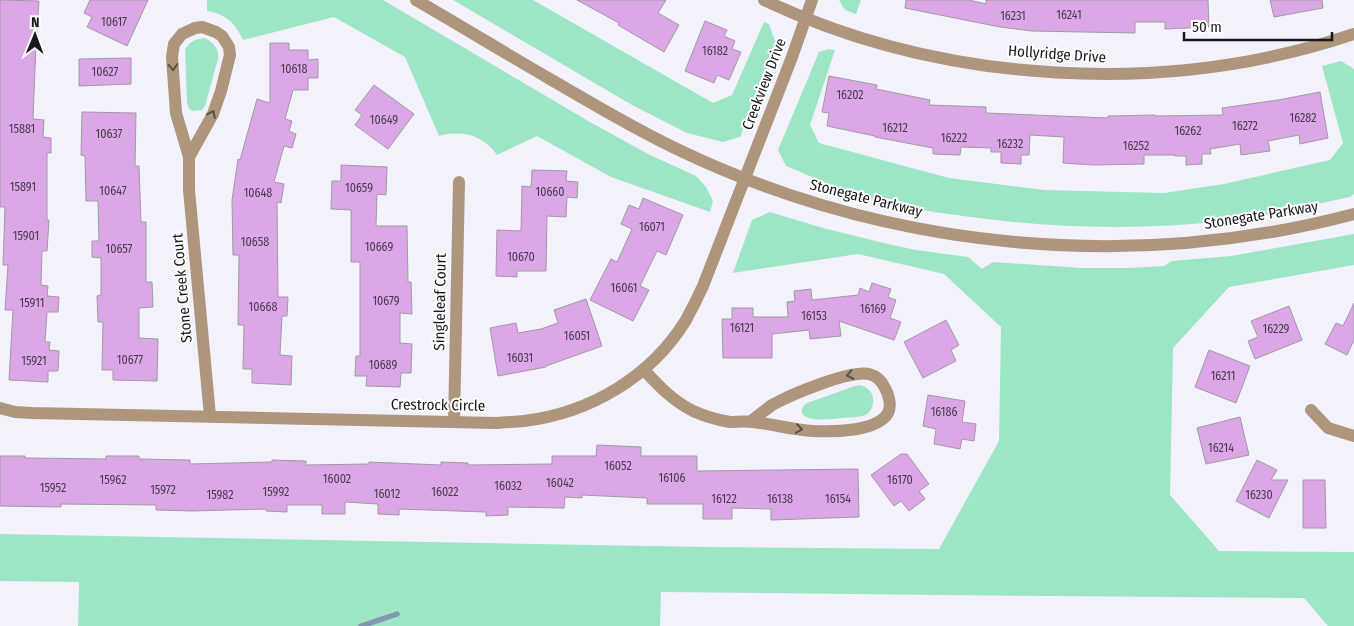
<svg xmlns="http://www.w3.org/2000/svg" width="1354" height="626" font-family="'Fira Sans Condensed',sans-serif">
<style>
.green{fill:#9de6c5}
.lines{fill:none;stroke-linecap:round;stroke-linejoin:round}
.stream{stroke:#8695b2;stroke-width:5.5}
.building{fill:#dba7e6;stroke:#a19aa2}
.minor{stroke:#ad967b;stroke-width:12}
.oneway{stroke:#5b5046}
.labels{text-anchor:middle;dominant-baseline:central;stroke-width:4;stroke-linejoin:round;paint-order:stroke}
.number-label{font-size:12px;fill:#493b4e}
.street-label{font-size:15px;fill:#18171b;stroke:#fff}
</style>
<rect width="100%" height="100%" fill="#f3f1fc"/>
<!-- green -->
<path class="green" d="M207,0h176l207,122 58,32 48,22 10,11 7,14 -3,11 -99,-35 -74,-41 -40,19c-14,-20 -35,-25 -58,-19l-34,-79 -71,-40 -91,23c-8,-17 -17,-26 -36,-29z
M453,0h80l180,103 19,-8 32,-73 5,2 7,20 -36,93 -17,5 -36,-9 -55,-28z
M839,0h22l-5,14 -11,-4z
M205,38c9,5 14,10 13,21l-13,47 -3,4 -9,1 -4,-2 -2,-6 -2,-53c4,-9 11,-11 20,-12z
M829,49l6,1 -25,75 9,18 130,35 95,12 120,3 60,-9 106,-24 13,-17 -21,-77 19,-5 13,8v125l-4,3c-30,6 -59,14 -89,19 -99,15 -199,14 -298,0 -36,-5 -73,-10 -107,-21 -24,-8 -47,-20 -70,-29l-8,-16 41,-98z
M770,212l53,16 65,16 28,6 52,7 14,12 11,-7 89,6h47l35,-2 8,-5 59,-5 123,-22v31l-125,22 -56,61 -3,147 49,56 135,1v74h-26l-24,-28 -367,-3 -276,-3 -1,34h-582l1,-44 -79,-1v-47l704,13 235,2 60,-108 2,-114 -57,-53 -86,-20 -125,19 19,-53z
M860,385c7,2 12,6 13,13 1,7 -2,14 -8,17 -6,3 -16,2 -23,3 -8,1 -38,5 -40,-6 -1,-4 2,-7 5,-9l48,-17z"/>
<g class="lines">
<!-- stream -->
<path class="stream" d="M361,626l36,-12"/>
</g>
<!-- building -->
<path class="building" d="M0,0l39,1 -3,43 -3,75 11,1 -1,17 8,1v15h-4v67h2l-2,31h-5l-1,34 7,1 -1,10 12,1 -1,15h-11l-2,30h5l-1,8 10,1 -1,20h-10v11l-39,-2 4,-70h-8l3,-45h-5l2,-58h-5z
M90,0h58l-21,46 -40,-19 5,-10 -8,-4z
M577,0h89l-8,13 21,12 -15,27 -46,-27 1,-2z
M906,0h63l17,4v-4h222l1,27 -44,2v-7h-30v11l-103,-2 -32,-4 -95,-19z
M1270,0h52l1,8 -49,9z
M705,21l22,9 -3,6 11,5 -3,8 9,3 -12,28 -12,-5 -3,8 -29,-12z
M270,43h19v7h19v10l10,-1v19h-10v12h-15l-8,29 7,2 -3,10 7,3 -4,14 -8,-2 -10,36 10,2 -3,19 -4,-1 1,95h10l-1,19h-5l-2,39 12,1 -1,29 -39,-2v-14h-9l1,-44h-6l1,-70h-6l-1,-55 6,-41 2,1 17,-61 13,4z
M131,58v26l-52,2v-27z
M829,76l48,9 -1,4 54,11 -1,5 57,2v6l122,5v-2l47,-1v1l68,-1 -1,-7 56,-8 42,-8 8,46 -28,6 -1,-9 -31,6 2,10 -29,4 -1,-11 -30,5 1,5h-9v10l-16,1v-9h-11v-1h-31v9l-51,1 -30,-2 1,-26 -34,-2 -1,20h-8v9l-20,-1v-11h-10v-4l-30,-1 -1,8 -27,-1v-6l-58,-11v-1l-48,-10 2,-13 -7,-1z
M374,85l40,29 -26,35 -33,-24 7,-10 -7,-5z
M82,112l54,1 -1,53h4l2,56h5v60h6l1,25 -14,1v30l19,1 -1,42 -44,-1v-10h-11l1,-48h-5l-1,-26 4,-1v-37l-9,-1v-16h7l-1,-40h-12l-1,-45 -4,-1z
M341,165l46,2 -1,28 -9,-1 -1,32h31l1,56h3l1,32 -12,-1v30l12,1 -1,29h-10l-1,14 -34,-1 1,-10h-12l1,-20h4v-94h-9v-52l-20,-1 1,-28h9z
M532,170l35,1 -1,10 12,1 -1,16 -10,-1 -1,20 -19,-1 -1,55h-29v6l-21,-1 1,-46 24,1 1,-45 9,1z
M643,198l40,17 -17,40 -9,-4 -17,35 9,4 -16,31 -43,-21 21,-41 6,3 15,-33 -11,-5 8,-19 10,4z
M872,283l19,6 -3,8 8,3 -6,18 11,4 -7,18 -55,-19 2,15 -31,3 -1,-9 -37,4v24h-49l-1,-39h10v-11h21v9h35l-1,-15 8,-1 -1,-10 17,-2 1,11 46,-5 2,-7 9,4z
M586,299l16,47 -56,20v1l-48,9 -8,-48 26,-5 2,10 23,-4 17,-6 -4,-13z
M1354,303v37l-7,15 -22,-11 11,-21 7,3z
M1289,306l13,34 -47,19 -7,-18 10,-4 -7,-16z
M946,320l13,25 -8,5 5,11 -33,17 -19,-36z
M1209,350l41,16 -14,37 -41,-16z
M928,395l37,6 -3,21 14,2 -2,17 -12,-2 -2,10 -26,-5 2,-15 -13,-3z
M1240,417l9,38 -43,9 -9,-36z
M597,445l44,2v9h56v15l161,-2 1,48 -88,3v-11l-39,-1v11h-29v-15h-56v-6l-65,-3v3l-17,-1 -1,11 -56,-1v8l-22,1v-4l-87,-3v6l-21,-1v-10l-33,-2v12h-23v-9h-35v7l-21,-1v-2l-74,2 -36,-1v-5l-95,-1v3l-61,-1v-50h25v2l81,1v-3h33v3l51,1v4l82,-2v-2l34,1v4l63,-1v-2l72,3v-3l27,1v2l84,-1v-8h44z
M901,454h6l22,30 -10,7 6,8 -16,12 -8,-10 -7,5 -23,-31z
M1257,460l20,10 -6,10h17l-19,38 -33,-17z
M1303,480h22l1,48h-23z"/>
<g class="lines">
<!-- minor -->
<path class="minor" d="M416,0c45,26 89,53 134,79 43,25 86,51 131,72 208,99 450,122 673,63
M764,0c179,85 403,97 590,34
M189,157l24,-43 8,-23 9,-36 -1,-8 -7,-11 -6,-4 -14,-5 -7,1 -13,6 -8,10 -2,13 4,56 13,44v33l21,226
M644,370c15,16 29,31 49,41 11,5 25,9 37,11 7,0 15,-1 23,0 20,2 40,8 60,9 19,1 64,1 75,-18 4,-8 1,-17 -3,-25 -3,-7 -8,-12 -16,-14 -20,-4 -79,21 -97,31 -7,5 -14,11 -21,16
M0,408l15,4 17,1 465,10c9,-1 18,-1 27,-2 66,-8 127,-44 162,-101 6,-11 12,-23 17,-34l89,-229 20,-57
M1311,410l17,18 26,8
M454,422l5,-240"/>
</g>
<!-- one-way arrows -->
<defs><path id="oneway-chevron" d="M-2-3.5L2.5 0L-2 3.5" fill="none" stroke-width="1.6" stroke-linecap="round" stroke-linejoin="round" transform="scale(1.25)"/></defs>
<g class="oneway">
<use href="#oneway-chevron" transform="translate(173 67) rotate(86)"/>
<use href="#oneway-chevron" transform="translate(212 114) rotate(-65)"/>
<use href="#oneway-chevron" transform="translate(850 375) rotate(168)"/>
<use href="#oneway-chevron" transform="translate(799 429) rotate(9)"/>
</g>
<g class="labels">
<!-- number labels -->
<g class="number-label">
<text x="1069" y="15">16241</text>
<text x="1013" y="16">16231</text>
<text x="114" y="22">10617</text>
<text x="715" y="51">16182</text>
<text x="294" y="69">10618</text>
<text x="105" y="72">10627</text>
<text x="850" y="95">16202</text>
<text x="1303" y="118">16282</text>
<text x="384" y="120">10649</text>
<text x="1245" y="126">16272</text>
<text x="895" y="128">16212</text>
<text x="22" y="129">15881</text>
<text x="1188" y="131">16262</text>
<text x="109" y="134">10637</text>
<text x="954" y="138">16222</text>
<text x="1010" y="144">16232</text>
<text x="1136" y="146">16252</text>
<text x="23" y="187">15891</text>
<text x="359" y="188">10659</text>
<text x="113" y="191">10647</text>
<text x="550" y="192">10660</text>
<text x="258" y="193">10648</text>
<text x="652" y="227">16071</text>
<text x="26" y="236">15901</text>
<text x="255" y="242">10658</text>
<text x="379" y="247">10669</text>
<text x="119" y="249">10657</text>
<text x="521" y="257">10670</text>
<text x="624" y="288">16061</text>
<text x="386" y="301">10679</text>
<text x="32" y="303">15911</text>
<text x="263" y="307">10668</text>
<text x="873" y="309">16169</text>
<text x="814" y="316">16153</text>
<text x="742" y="328">16121</text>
<text x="1276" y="329">16229</text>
<text x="577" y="336">16051</text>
<text x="520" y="358">16031</text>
<text x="130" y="360">10677</text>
<text x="34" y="361">15921</text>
<text x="383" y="365">10689</text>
<text x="1223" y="376">16211</text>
<text x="944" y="412">16186</text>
<text x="1221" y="448">16214</text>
<text x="618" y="466">16052</text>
<text x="672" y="478">16106</text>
<text x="337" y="479">16002</text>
<text x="113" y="480">15962</text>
<text x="900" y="480">16170</text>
<text x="560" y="483">16042</text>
<text x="508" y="486">16032</text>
<text x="53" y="488">15952</text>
<text x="163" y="490">15972</text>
<text x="276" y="492">15992</text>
<text x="445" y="492">16022</text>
<text x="387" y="494">16012</text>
<text x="220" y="495">15982</text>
<text x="1259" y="495">16230</text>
<text x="724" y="499">16122</text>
<text x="780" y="499">16138</text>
<text x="838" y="499">16154</text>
</g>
<!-- street labels -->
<g class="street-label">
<text transform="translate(1057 54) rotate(4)">Hollyridge Drive</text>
<text transform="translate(764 84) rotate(-69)">Creekview Drive</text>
<text transform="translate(866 198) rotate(14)">Stonegate Parkway</text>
<text transform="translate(1261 215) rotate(-9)">Stonegate Parkway</text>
<text transform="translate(182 288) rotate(-95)">Stone Creek Court</text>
<text transform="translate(440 302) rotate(-89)">Singleleaf Court</text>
<text transform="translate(438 405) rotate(1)">Crestrock Circle</text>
</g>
</g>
<!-- north arrow -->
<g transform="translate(35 35) rotate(1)" stroke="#ffffff" stroke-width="4" paint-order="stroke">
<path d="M0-4L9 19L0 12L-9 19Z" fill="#18171b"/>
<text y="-8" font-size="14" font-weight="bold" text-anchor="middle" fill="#18171b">N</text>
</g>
<!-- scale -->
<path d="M1184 32v8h148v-8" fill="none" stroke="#18171b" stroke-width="2.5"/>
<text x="1192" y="32" font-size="15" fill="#18171b" stroke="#ffffff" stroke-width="4" paint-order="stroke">50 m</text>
</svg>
